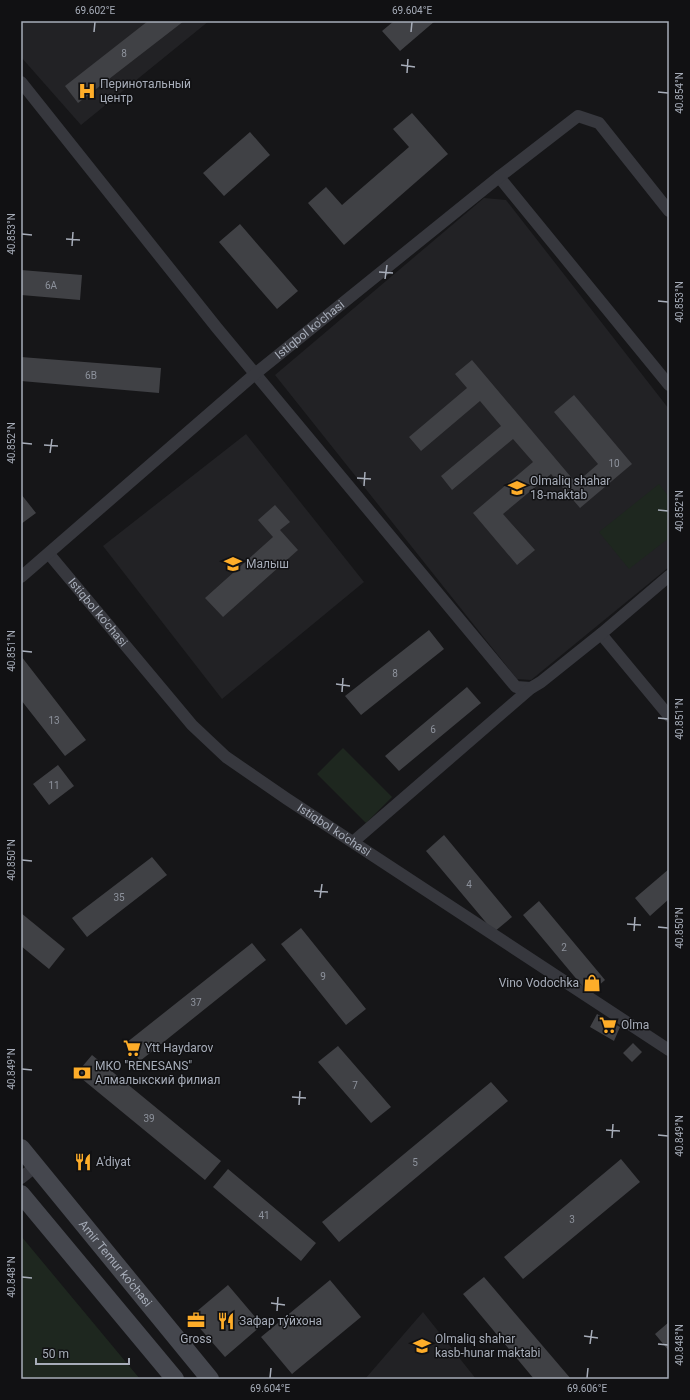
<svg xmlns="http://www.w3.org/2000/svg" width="690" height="1400" font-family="Roboto,sans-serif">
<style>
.built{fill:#222225}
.green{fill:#1e271f}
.building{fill:#404145}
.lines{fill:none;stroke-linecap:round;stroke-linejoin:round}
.minor{stroke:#37383e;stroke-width:12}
.secondary{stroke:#45474e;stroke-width:18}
.ticks{fill:none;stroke:#a7adb9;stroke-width:1.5}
.labels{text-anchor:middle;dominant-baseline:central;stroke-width:3;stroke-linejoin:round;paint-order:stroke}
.number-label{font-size:10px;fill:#8d929c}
.poi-label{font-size:12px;fill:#a7adb9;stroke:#111113;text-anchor:start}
.street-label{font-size:12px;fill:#a7adb9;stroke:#111113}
.neatline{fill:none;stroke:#a7adb9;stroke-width:1.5}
.ticks-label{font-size:10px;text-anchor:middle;fill:#a7adb9}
</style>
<rect width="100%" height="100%" fill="#161618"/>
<!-- built -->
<path class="built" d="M21,21h188l-128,104 -60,-68z
M484,198l22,2 163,209v158l-138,113 -14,-1 -242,-304z
M246,434l118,148 -142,117 -119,-153z
M423,1312l53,67h-111z"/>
<!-- green -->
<path class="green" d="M659,484l10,13v41l-40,31 -30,-37z
M343,748l49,49 -26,26 -49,-49z
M21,1236l119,143h-119z"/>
<!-- building -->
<path class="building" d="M148,21h36l-106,82 -13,-17z
M394,21h41l-35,30 -18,-20z
M412,113l36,41 -104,91 -36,-42 18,-16 16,18 67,-58 -16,-18z
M250,132l20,23 -46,41 -21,-23z
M240,224l58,67 -21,18 -58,-67z
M21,270l61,5 -2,25 -59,-5z
M21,357l140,11 -2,25 -138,-12z
M472,360l104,123 22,-19 -44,-52 20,-17 58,69 -52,44 -29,-34 -48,40 32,36 -18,15 -44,-52 60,-51 -20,-23 -61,51 -11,-14 60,-50 -21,-25 -59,50 -12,-14 58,-49 -12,-14z
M21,494l15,19 -15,11z
M275,505l15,17 -10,8 18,20 -75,67 -18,-19 68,-61 -15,-17z
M429,630l15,19 -83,66 -16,-19z
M21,656l65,84 -21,16 -44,-56z
M467,687l14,16 -82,68 -14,-15z
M58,765l16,21 -25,19 -16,-21z
M444,835l68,82 -18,15 -68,-81z
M152,857l15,18 -80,62 -15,-19z
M669,869v30l-19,17 -15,-18z
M539,901l66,79 -16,14 -66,-79z
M21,913l44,36 -16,20 -28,-23z
M301,928l65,81 -20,16 -65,-81z
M252,943l14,17 -126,101 -14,-18z
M597,1014l23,13 -6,14 -24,-14z
M633,1043l9,9 -10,10 -9,-9z
M338,1046l53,61 -20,16 -53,-61z
M92,1055l129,106 -16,19 -129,-106z
M491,1082l17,19 -169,141 -17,-20z
M621,1159l19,23 -117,97 -19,-22z
M228,1169l88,74 -15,18 -88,-74z
M484,1277l87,102h-37l-71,-85z
M330,1280l31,37 -69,57 -31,-37z
M228,1285l34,40 -37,32 -35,-40z
M669,1322v29l-14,-17z"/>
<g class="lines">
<!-- minor -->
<g class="minor">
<path d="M21,82l196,246 299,359 15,1"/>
<path d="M499,177l170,208"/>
<path id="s1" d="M49,554l143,171 34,32 61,42 382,251"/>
<path id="s2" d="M21,577l235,-204 243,-196 79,-61 21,7 70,88"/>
<path d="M601,634l68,82"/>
<path d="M353,842l178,-154 10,-6 60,-48 68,-58"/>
<path d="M21,1178l15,-12"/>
</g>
<!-- secondary -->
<g class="secondary">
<path id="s3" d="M21,1148l189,231"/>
<path d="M21,1194l154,185"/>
</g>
</g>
<!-- ticks -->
<path class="ticks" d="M94,32l1,-10M411,32l1,-10M401,65l14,2M407,73l1,-14M658,92l10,1M22,234l10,1M66,239l14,1M72,246l1,-14M379,272l14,1M385,279l2,-14M658,301l10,1M22,443l10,1M44,445l14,1M50,453l2,-14M357,478l14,1M364,486l1,-14M658,510l10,1M22,651l10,1M336,684l14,2M342,692l1,-14M658,718l10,1M22,860l10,1M314,891l14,1M320,898l2,-14M627,924l14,1M658,927l10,1M634,931l1,-14M22,1069l10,1M292,1097l14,1M299,1105l1,-14M606,1130l14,1M658,1135l10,1M612,1138l1,-14M22,1277l10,1M271,1303l14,2M277,1311l1,-14M584,1336l14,2M590,1344l2,-14M658,1344l10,1M270,1378l1,-10M587,1378l1,-10"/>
<!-- icons -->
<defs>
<g id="hospital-bare" transform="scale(1.38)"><path d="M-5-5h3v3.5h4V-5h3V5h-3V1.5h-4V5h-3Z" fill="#fead29" stroke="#111113" stroke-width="2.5" paint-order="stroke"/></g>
<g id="school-bare" transform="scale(1.38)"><path d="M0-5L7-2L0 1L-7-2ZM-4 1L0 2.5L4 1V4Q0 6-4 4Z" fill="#fead29" stroke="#111113" stroke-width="2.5" paint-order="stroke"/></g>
<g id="shop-bare" transform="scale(1.38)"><path d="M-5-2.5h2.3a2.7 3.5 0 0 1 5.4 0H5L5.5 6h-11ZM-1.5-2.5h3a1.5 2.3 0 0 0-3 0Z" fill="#fead29" stroke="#111113" stroke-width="2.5" paint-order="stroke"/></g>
<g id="supermarket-bare" transform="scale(1.38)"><path d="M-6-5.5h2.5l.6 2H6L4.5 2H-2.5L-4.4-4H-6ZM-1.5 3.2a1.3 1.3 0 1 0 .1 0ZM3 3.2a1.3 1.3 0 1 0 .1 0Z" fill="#fead29" stroke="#111113" stroke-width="2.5" paint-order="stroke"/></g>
<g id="bank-bare" transform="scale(1.38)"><path d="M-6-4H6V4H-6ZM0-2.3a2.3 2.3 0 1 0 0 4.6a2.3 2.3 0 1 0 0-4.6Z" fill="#fead29" stroke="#111113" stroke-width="2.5" paint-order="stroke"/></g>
<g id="restaurant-bare" transform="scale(1.38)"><path d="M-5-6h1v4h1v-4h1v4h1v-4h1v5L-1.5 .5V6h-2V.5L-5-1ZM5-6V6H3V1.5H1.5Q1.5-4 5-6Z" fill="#fead29" stroke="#111113" stroke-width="2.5" paint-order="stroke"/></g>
<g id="office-bare" transform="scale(1.38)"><path d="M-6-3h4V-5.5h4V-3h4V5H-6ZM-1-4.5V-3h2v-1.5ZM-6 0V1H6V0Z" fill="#fead29" stroke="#111113" stroke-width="2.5" paint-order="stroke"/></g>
</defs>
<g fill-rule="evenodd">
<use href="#hospital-bare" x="87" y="91"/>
<use href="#school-bare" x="517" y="488"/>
<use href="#school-bare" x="233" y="564"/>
<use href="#shop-bare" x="592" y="983"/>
<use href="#supermarket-bare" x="608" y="1025"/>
<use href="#supermarket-bare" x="132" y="1048"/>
<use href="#bank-bare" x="82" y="1073"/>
<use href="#restaurant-bare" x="83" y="1162"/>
<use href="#office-bare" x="196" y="1320"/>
<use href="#restaurant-bare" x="226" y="1321"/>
<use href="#school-bare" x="422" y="1346"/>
</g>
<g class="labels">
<!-- number labels -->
<g class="number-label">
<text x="124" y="53">8</text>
<text x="51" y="285">6А</text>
<text x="91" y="375">6B</text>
<text x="614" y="463">10</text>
<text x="395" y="673">8</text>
<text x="54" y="720">13</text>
<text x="433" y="729">6</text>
<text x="54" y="785">11</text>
<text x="469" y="884">4</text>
<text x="119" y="897">35</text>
<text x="564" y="947">2</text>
<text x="323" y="976">9</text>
<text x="196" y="1002">37</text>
<text x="355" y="1085">7</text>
<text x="149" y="1118">39</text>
<text x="415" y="1162">5</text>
<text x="264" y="1215">41</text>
<text x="572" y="1219">3</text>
</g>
<!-- poi labels -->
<g class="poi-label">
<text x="100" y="84">Перинотальный<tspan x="100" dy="14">центр</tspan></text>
<text x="530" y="481">Olmaliq shahar<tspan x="530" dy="14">18-maktab</tspan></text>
<text x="246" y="564">Малыш</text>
<text x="579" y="983" text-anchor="end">Vino Vodochka</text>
<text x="621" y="1025">Olma</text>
<text x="145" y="1048">Ytt Haydarov</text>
<text x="95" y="1066">МКО "RENESANS"<tspan x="95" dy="14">Алмалыкский филиал</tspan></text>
<text x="96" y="1162">A'diyat</text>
<text x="239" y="1321">Зафар тýйхона</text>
<text x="196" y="1339" text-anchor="middle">Gross</text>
<text x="435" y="1339">Olmaliq shahar<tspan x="435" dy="14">kasb-hunar maktabi</tspan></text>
</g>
<!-- street labels -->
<g class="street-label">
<text stroke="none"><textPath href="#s2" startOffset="380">Istiqbol ko'chasi</textPath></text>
<text stroke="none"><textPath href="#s1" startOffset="76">Istiqbol ko'chasi</textPath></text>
<text stroke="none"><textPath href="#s1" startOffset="400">Istiqbol ko'chasi</textPath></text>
<text stroke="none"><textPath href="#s3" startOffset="149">Amir Temur ko'chasi</textPath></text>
</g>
</g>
<!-- border -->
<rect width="690" height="1400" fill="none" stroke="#111113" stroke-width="44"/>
<!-- scale -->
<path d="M36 1358v6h93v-6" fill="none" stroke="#a7adb9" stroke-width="2"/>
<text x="42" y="1358" font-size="12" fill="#a7adb9" stroke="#111113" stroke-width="3" paint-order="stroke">50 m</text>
<rect x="22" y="22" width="646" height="1356" class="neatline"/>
<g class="ticks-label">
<text x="95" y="14">69.602°E</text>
<text x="412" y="14">69.604°E</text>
<text transform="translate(679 93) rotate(-90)" y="4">40.854°N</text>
<text transform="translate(11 234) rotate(-90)" y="4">40.853°N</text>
<text transform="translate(679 302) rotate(-90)" y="4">40.853°N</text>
<text transform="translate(11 443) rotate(-90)" y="4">40.852°N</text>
<text transform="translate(679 511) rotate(-90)" y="4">40.852°N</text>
<text transform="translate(11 651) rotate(-90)" y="4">40.851°N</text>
<text transform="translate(679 719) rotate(-90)" y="4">40.851°N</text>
<text transform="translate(11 860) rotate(-90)" y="4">40.850°N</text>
<text transform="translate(679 928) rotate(-90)" y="4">40.850°N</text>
<text transform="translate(11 1069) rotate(-90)" y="4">40.849°N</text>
<text transform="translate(679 1136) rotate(-90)" y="4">40.849°N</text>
<text transform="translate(11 1277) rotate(-90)" y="4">40.848°N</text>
<text transform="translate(679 1345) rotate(-90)" y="4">40.848°N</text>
<text x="270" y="1392">69.604°E</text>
<text x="587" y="1392">69.606°E</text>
</g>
</svg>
